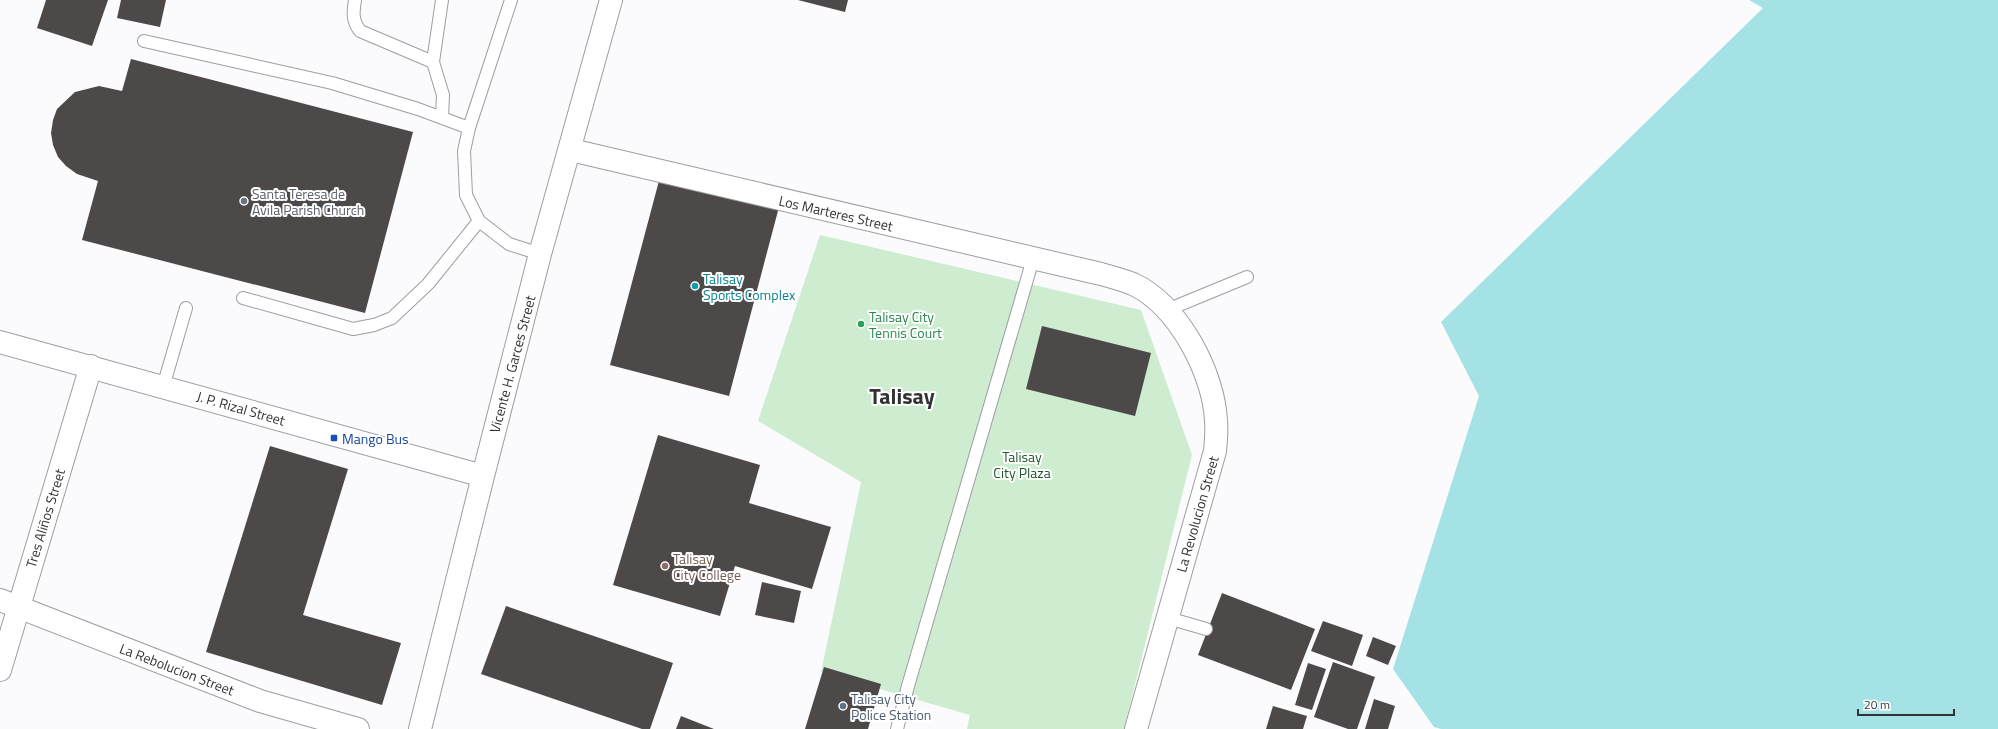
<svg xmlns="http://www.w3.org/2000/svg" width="1998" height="729" font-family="'Titillium Web',sans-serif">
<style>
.green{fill:#ceecd0}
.water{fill:#a5e2e6}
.building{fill:#4c4948}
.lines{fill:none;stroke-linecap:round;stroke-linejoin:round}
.lane-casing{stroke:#9e9ea1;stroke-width:14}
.street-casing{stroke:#9e9ea1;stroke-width:24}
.secondary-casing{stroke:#9e9ea1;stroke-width:24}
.lane{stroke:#fff;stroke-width:12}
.street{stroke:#fff;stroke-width:22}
.secondary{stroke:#fff;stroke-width:22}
.worship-dot{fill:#6b7280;stroke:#fff;stroke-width:1.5}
.culture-dot{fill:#0f9aa8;stroke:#fff;stroke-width:1.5}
.leisure-dot{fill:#2e9e5b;stroke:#fff;stroke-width:1.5}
.transit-dot{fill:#1a4fb4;stroke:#fff;stroke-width:1.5}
.education-dot{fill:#8d6e63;stroke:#fff;stroke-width:1.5}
.service-dot{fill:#5c6f8a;stroke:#fff;stroke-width:1.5}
.labels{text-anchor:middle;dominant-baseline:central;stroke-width:4;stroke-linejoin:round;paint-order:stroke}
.worship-label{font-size:14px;fill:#5b616d;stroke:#fff;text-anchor:start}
.street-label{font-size:14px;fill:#323233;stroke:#fff}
.culture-label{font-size:14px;fill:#0d838f;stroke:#fff;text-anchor:start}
.leisure-label{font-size:14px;fill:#27864d;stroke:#fff;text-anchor:start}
.transit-label{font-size:14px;fill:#164399;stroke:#fff;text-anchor:start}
.park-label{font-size:14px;fill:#21572a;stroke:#fff}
.education-label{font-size:14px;fill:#785e54;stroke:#fff;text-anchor:start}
.service-label{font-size:14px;fill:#4e5e75;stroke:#fff;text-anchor:start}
.town-label{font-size:22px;font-weight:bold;fill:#323233;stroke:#fff}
</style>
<rect width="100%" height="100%" fill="#fbfbfe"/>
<!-- green -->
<path class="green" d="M820,235l321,75 51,145 -68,274h-157l3,-14 -149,-43 40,-190 -103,-61z"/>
<!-- water -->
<path class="water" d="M1749,0h249v729h-557l-7,-2 -41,-58 86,-273 -38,-74 322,-314z"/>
<!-- building -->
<path class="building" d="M46,0h62l-16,46 -55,-18z
M121,0h45l-6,27 -43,-9z
M798,0h50l-3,12z
M131,59l282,73 -48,181 -283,-73 16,-59 -21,-7 -11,-8 -8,-9 -5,-12 -2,-12 2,-13 4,-11 18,-17 24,-6 23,5z
M660,177l119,30 -50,189 -119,-31z
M1042,326l109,27 -16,63 -109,-27z
M658,435l102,30 -11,38 82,24 -19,62 -77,-23 -15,50 -107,-31z
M270,446l78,23 -45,146 98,28 -19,62 -176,-53z
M762,582l39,9 -7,32 -39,-8z
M1222,593l93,36 -24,61 -93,-35z
M506,606l167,57 -23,66h-8l-161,-55z
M1323,621l40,14 -11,31 -41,-15z
M1373,637l23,9 -8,19 -22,-9z
M1333,662l42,15 -18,52h-9l-34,-12z
M1308,663l18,6 -14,41 -17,-5z
M824,667l57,17 -13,45h-63z
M1374,699l21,7 -7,23h-23z
M1273,706l34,10 -4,13h-37z
M681,716l33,13h-38z"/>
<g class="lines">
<!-- lane casing -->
<g class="lane-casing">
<path id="lane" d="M355,0c-2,13 -3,20 5,31l73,31 10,33 -1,23
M144,41l188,42 86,26 51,19 -5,23 2,44 13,26 30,23 31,10
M433,62l9,-62
M469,128l42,-128
M243,298l110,31 21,-4 18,-7 36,-34 51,-63
M1167,310l80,-33
M163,387l23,-79
M1168,618l38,11
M897,729l11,-43 125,-427"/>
</g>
<!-- street casing -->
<g class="street-casing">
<path id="street" d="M571,150l530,124c11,3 22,6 32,10 45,21 81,89 83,137 1,10 0,20 -1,30l-79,278
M0,600l260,101 98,28"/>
</g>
<!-- secondary casing -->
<g class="secondary-casing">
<path id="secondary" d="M0,342l483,134
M0,670l91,-304
M420,729l63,-253 57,-222 71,-254"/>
</g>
<!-- lane -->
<use href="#lane" class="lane"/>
<!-- street -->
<use href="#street" class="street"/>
<!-- secondary -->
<use href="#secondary" class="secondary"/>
</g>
<!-- markers -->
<circle class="worship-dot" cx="244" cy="201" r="4"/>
<circle class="culture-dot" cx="695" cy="286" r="4"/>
<circle class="leisure-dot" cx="861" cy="324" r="4"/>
<rect class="transit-dot" x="330" y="434" width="8" height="8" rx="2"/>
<circle class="education-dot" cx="665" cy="566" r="4"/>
<circle class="service-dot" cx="843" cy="706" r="4"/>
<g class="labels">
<!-- worship labels -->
<g class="worship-label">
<text x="252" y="193">Santa Teresa de<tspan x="252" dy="16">Avila Parish Church</tspan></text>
</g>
<!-- street labels -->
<g class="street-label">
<text transform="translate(836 213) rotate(13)">Los Marteres Street</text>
<text transform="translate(512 364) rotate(-75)">Vicente H. Garces Street</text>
<text transform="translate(241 408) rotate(16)">J. P. Rizal Street</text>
<text transform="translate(1197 514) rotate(-74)">La Revolucion Street</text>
<text transform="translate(45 518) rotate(-73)">Tres Aliños Street</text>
<text transform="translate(177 669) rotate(21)">La Rebolucion Street</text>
</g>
<!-- culture labels -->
<g class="culture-label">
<text x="703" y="278">Talisay<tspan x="703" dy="16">Sports Complex</tspan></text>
</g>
<!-- leisure labels -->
<g class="leisure-label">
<text x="869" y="316">Talisay City<tspan x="869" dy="16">Tennis Court</tspan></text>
</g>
<!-- transit labels -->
<g class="transit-label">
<text x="342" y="438">Mango Bus</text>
</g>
<!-- park labels -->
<g class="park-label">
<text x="1022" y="456">Talisay<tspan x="1022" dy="16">City Plaza</tspan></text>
</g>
<!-- education labels -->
<g class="education-label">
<text x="673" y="558">Talisay<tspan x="673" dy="16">City College</tspan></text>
</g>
<!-- service labels -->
<g class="service-label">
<text x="851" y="698">Talisay City<tspan x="851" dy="16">Police Station</tspan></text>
</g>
<!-- town labels -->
<g class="town-label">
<text x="902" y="396">Talisay</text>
</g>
</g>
<!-- scale -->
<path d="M1858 709v6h96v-6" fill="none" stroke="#323233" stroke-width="2"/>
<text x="1864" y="709" font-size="12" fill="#323233" stroke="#ffffff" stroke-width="3" paint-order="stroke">20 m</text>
</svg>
